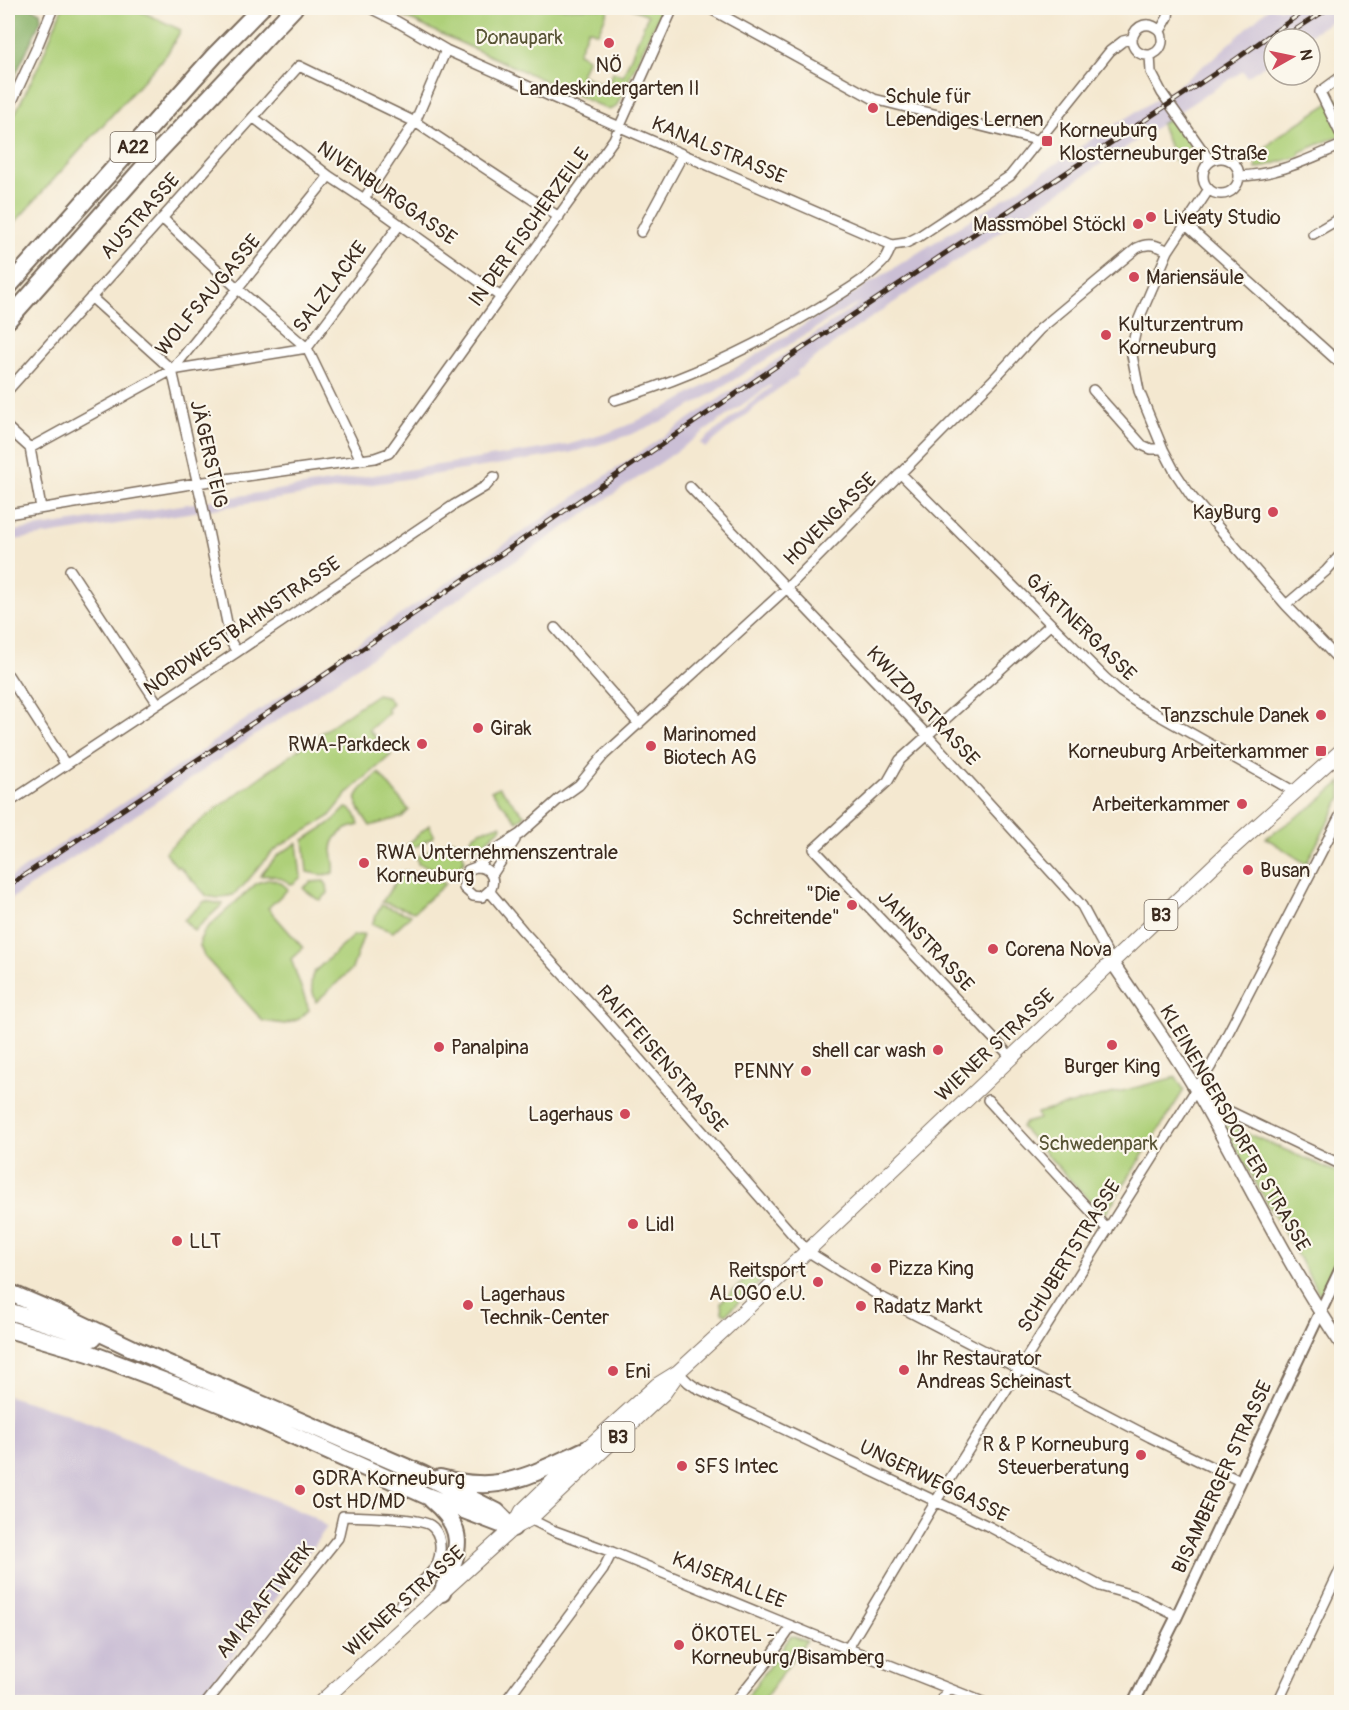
<svg xmlns="http://www.w3.org/2000/svg" width="1349" height="1710" font-family="Pangolin,sans-serif">
<style>
.industrial{fill:#cbbfd5}
.green{fill:#aed079;stroke:#747d4c;stroke-width:1.5}
.forest{fill:#8ab269;stroke:#626e44;stroke-width:1.5}
.lines{fill:none;stroke-linecap:round;stroke-linejoin:round}
.minor-casing{stroke:#7c6c5c;stroke-width:12}
.tertiary-casing{stroke:#7c6c5c;stroke-width:14}
.secondary-casing{stroke:#7c6c5c;stroke-width:15}
.primary-casing{stroke:#7c6c5c;stroke-width:16}
.motorway-casing{stroke:#7c6c5c;stroke-width:20}
.minor{stroke:#fff;stroke-width:9}
.tertiary{stroke:#fff;stroke-width:10}
.secondary{stroke:#fff;stroke-width:12}
.primary{stroke:#fff;stroke-width:14}
.motorway{stroke:#fff;stroke-width:16}
.rail-casing{stroke:#3b2a1e;stroke-width:5}
.rail{stroke:#fbf7ec;stroke-width:3;stroke-dasharray:9;stroke-linecap:butt}
.poi-dot{fill:#d1495b;stroke:#fbf7ec;stroke-width:2}
.labels{text-anchor:middle;dominant-baseline:central;stroke-width:4.5;stroke-linejoin:round;paint-order:stroke}
.shield{fill:#fbf7ec;stroke:#75685c;stroke-width:1.5}
.shield-label{font-size:18px;font-weight:bold;fill:#3b2a1e}
.park-label{font-size:20px;fill:#585435;stroke:#fbf7ec}
.poi-label{font-size:20px;fill:#3b2a1e;stroke:#fbf7ec;text-anchor:start}
.street-label{font-size:20px;fill:#3b2a1e;stroke:#fbf7ec}
</style>
<rect width="100%" height="100%" fill="#fbf7ec"/>
<filter id="ink" filterUnits="userSpaceOnUse"><feTurbulence type="fractalNoise" baseFrequency=".0167" numOctaves="2"/><feDisplacementMap in="SourceGraphic" scale="12" xChannelSelector="R" yChannelSelector="G"/><feConvolveMatrix kernelMatrix="1 2 1 2 8 2 1 2 1" color-interpolation-filters="sRGB"/></filter>
<filter id="wash" filterUnits="userSpaceOnUse"><feTurbulence type="fractalNoise" baseFrequency=".008" numOctaves="4" result="noise"/><feDisplacementMap in="SourceGraphic" scale="24" xChannelSelector="R" yChannelSelector="G"/><feGaussianBlur stdDeviation="1.35" result="paint"/><feColorMatrix in="noise" values="0 0 0 0 0 0 0 0 0 0 0 0 0 0 0 0 0 1.4 0 .05"/><feComposite in="paint" operator="in"/></filter>
<g filter="url(#wash)">
<rect width="100%" height="100%" fill="#f4e8d0"/>
<!-- industrial -->
<path class="industrial" d="M1269,8h72v7l-38,24h-29v20l-27,18 -4,-6 -55,35 -341,228 -50,37 1,4 -24,17 -69,56 -5,-5 71,-56 -1,-2 -107,76 -300,202 -355,238v-22l195,-129 8,-7 651,-441 -19,9 -135,85 -30,18 -46,20 -41,13 -22,6 -61,10 -500,78v-9l559,-87 41,-12 20,-8 45,-21 66,-38 278,-176 75,-51 84,-52 42,-33z
M8,1396l55,16 174,72 76,33 14,10 -93,128 -38,47h-188z"/>
<!-- green -->
<path class="green" d="M62,8h72l47,22 -14,24 -159,176v-102l32,-65z
M384,8h225l-11,25 -10,-4 -10,24 10,5 -7,17 26,11 6,-14 10,4 25,-61 -17,-7h31l-46,99 -7,3z
M1337,98l4,9v28l-41,17v4l-44,13v-13l24,-21z
M1174,116l17,31 -7,12 -5,3 -5,-3 -13,-35z
M377,694l9,2 6,7 -6,6 3,3 -20,18 22,25 -42,37 -20,25 -49,29 -10,8 -26,31 -11,10 -15,3 -11,-2 -28,-30 -2,1 -12,-15c27,-26 56,-47 87,-69 41,-30 82,-60 125,-89z
M379,773l30,37 -7,7 -32,9c-21,-31 -17,-29 9,-53z
M1341,782v16l-35,66 -40,-26 48,-33z
M499,787l26,29 -8,5 -26,-30z
M346,808c9,1 11,10 13,17 -14,3 -27,10 -27,26 1,7 3,13 2,21 -8,5 -18,2 -27,0l-3,-32 28,-18z
M429,825l5,10 -1,2 -18,10 -6,1 -3,-2z
M500,825l2,2 -29,25c-11,-20 13,-23 27,-27z
M452,839l6,3 7,18 -12,14 -35,-10 -1,-7z
M297,843l4,34 -7,6 -3,1c-11,-7 -19,-10 -31,-8l18,-21z
M405,871l41,12 -32,29 -32,-10 20,-30z
M270,879l10,3 8,7 -20,19 35,40 -12,11 18,51 -10,9 -14,5 -22,-3 -59,-65 -4,-10v-6l5,-10 52,-47z
M324,881l3,4 1,8 -7,7 -4,-1 -14,-11 8,-6z
M205,901l18,3 -29,27 -10,-11z
M381,905l30,10 -18,17 -21,-8z
M364,934l-12,35 -36,33c-3,-10 -8,-20 -2,-30l39,-36z
M1176,1077l8,13 -80,126 -83,-89 4,-4 14,-4 -2,-6z
M1221,1122l120,52v78l-21,43z
M748,1277h9l3,5 -34,32 -4,-2 -1,-10z
M791,1636l15,5 -44,61h-19z"/>
<!-- forest -->
<path class="forest" d="M21,8h11l8,4 1,8 -33,71v-71l8,-11z"/>
</g>
<g filter="url(#ink)">
<g class="lines">
<!-- minor casing -->
<g class="minor-casing">
<path id="minor" d="M370,8l26,13 50,29 151,67 295,128 14,-2 12,-6 92,-61 100,-125 13,-10 9,-2
M709,8l165,91 163,41
M1132,39c4,-15 17,-19 28,-8
M1132,39c0,10 7,17 18,16
M1150,55l1,17 11,21 48,68
M1150,55c11,-3 15,-13 10,-24l8,-14 1,-9
M1342,76l-22,16 22,45
M8,110l29,-63 16,-39
M253,117l76,59 35,23 137,98
M1203 176a18 18 0 1 1 36 0a18 18 0 1 1-36 0Z
M1239,176c39,-1 67,-16 103,-31
M1209,189l-41,62 -30,70 -5,22 -1,12 7,36 24,58 12,23 16,24 95,109 56,58
M364,199l51,-77 31,-72
M162,218l76,71 69,59 54,112
M1185,224l157,141
M641,232l42,-78
M1313,234l29,-17
M91,297l81,73 31,137 28,135 6,10
M172,370l135,-22 93,-124
M8,390l291,-324 116,56 144,95
M1093,390l49,55 9,4h12
M615,400c75,-22 147,-57 213,-98 18,-12 38,-22 53,-38 6,-5 8,-12 11,-19
M8,428l22,20 11,60
M30,448l142,-78 157,-194
M900,473l205,205 16,14 18,12 156,88
M690,487l237,248 155,171 30,56
M8,514l189,-31 178,-25 14,-5 225,-314 59,-131
M70,570l88,134
M1286,605l40,-34 16,-18
M555,628l84,96
M8,675l58,90
M8,803l229,-151 217,-147 32,-19 8,-9
M476,867c13,0 20,10 15,22l-9,8 -9,-1 -9,-8v-11l4,-7 8,-3 16,-15 28,-18 38,-34 21,-15 25,-30 183,-167 205,-207 48,-52 97,-81c11,-6 20,-3 31,3
M492,875l23,-35
M490,892l33,39 81,88 203,232 69,43
M1011,1057l-197,-208 74,-68 12,-21 150,-135
M988,1100l120,130
M1231,1112l111,53
M883,1298l267,139 90,44
M678,1372l10,10 7,5 295,140 110,59 36,10 41,20
M530,1519l22,11 60,22 199,82 172,68
M848,1648l88,-147 275,-435 131,-254
M207,1702l131,-164 5,-22c18,1 74,1 87,9 12,8 12,27 7,39 -2,6 -30,33 -37,41
M505,1702l98,-132 9,-18
M735,1702l32,-40 25,-36
M940,1702l8,-13
M1278,1702l64,-136"/>
</g>
<!-- tertiary casing -->
<g class="tertiary-casing">
<path id="tertiary" d="M1134,1702l43,-86 165,-350"/>
</g>
<!-- secondary casing -->
<g class="secondary-casing">
<path id="secondary" d="M1112,962c28,42 57,82 83,126 49,85 91,175 147,257"/>
</g>
<!-- primary casing -->
<g class="primary-casing">
<path id="primary" d="M513,1528l9,-17 63,-61 72,-65 21,-13 48,-44 501,-475 115,-103
M321,1702l192,-174 17,-9 134,-126 12,-17"/>
</g>
<!-- motorway casing -->
<g class="motorway-casing">
<path id="motorway" d="M8,287l206,-231 47,-48
M8,320l134,-151 152,-161
M8,1292l63,27 63,30 288,125 75,38 16,16
M8,1311l85,27
M8,1329l81,24 85,32 69,28 184,83 76,29
M440,1478c12,3 25,6 38,6 38,2 73,-19 107,-34
M432,1500c38,32 25,53 10,93"/>
</g>
<!-- minor -->
<use href="#minor" class="minor"/>
<!-- tertiary -->
<use href="#tertiary" class="tertiary"/>
<!-- secondary -->
<use href="#secondary" class="secondary"/>
<!-- primary -->
<use href="#primary" class="primary"/>
<!-- motorway -->
<use href="#motorway" class="motorway"/>
<!-- rail casing -->
<g class="rail-casing">
<path id="rail" d="M1281,39l48,-31
M8,886l297,-198 495,-338 432,-288 76,-54"/>
</g>
<!-- rail -->
<use href="#rail" class="rail"/>
</g>
</g>
<!-- markers -->
<g class="poi-dot">
<circle cx="609" cy="43" r="6"/>
<circle cx="873" cy="108" r="6"/>
<rect x="1041" y="135" width="12" height="12" rx="3"/>
<circle cx="1151" cy="217" r="6"/>
<circle cx="1138" cy="224" r="6"/>
<circle cx="1134" cy="277" r="6"/>
<circle cx="1106" cy="335" r="6"/>
<circle cx="1273" cy="512" r="6"/>
<circle cx="1321" cy="715" r="6"/>
<circle cx="478" cy="728" r="6"/>
<circle cx="422" cy="744" r="6"/>
<circle cx="651" cy="746" r="6"/>
<rect x="1315" y="745" width="12" height="12" rx="3"/>
<circle cx="1242" cy="804" r="6"/>
<circle cx="364" cy="863" r="6"/>
<circle cx="1248" cy="870" r="6"/>
<circle cx="852" cy="905" r="6"/>
<circle cx="993" cy="949" r="6"/>
<circle cx="1112" cy="1045" r="6"/>
<circle cx="439" cy="1047" r="6"/>
<circle cx="938" cy="1050" r="6"/>
<circle cx="806" cy="1071" r="6"/>
<circle cx="625" cy="1114" r="6"/>
<circle cx="633" cy="1224" r="6"/>
<circle cx="177" cy="1241" r="6"/>
<circle cx="876" cy="1268" r="6"/>
<circle cx="818" cy="1282" r="6"/>
<circle cx="468" cy="1305" r="6"/>
<circle cx="861" cy="1306" r="6"/>
<circle cx="904" cy="1370" r="6"/>
<circle cx="613" cy="1371" r="6"/>
<circle cx="1141" cy="1455" r="6"/>
<circle cx="682" cy="1466" r="6"/>
<circle cx="300" cy="1490" r="6"/>
<circle cx="679" cy="1645" r="6"/>
</g>
<g class="labels">
<!-- shield labels -->
<g class="shield">
<rect x="110.5" y="132" width="45" height="30" rx="4.5"/>
<rect x="1144.5" y="900" width="33" height="30" rx="4.5"/>
<rect x="601.5" y="1422" width="33" height="30" rx="4.5"/>
</g>
<g class="shield-label">
<text x="133" y="147">A22</text>
<text x="1161" y="915">B3</text>
<text x="618" y="1437">B3</text>
</g>
<!-- park labels -->
<g class="park-label">
<text x="519" y="37">Donaupark</text>
<text x="1098" y="1143">Schwedenpark</text>
</g>
<!-- poi labels -->
<g class="poi-label">
<text x="609" y="65" text-anchor="middle">NÖ<tspan x="609" dy="23">Landeskindergarten II</tspan></text>
<text x="885" y="96">Schule für<tspan x="885" dy="23">Lebendiges Lernen</tspan></text>
<text x="1059" y="130">Korneuburg<tspan x="1059" dy="23">Klosterneuburger Straße</tspan></text>
<text x="1163" y="217">Liveaty Studio</text>
<text x="1126" y="224" text-anchor="end">Massmöbel Stöckl</text>
<text x="1146" y="277">Mariensäule</text>
<text x="1118" y="324">Kulturzentrum<tspan x="1118" dy="23">Korneuburg</tspan></text>
<text x="1261" y="512" text-anchor="end">KayBurg</text>
<text x="1309" y="715" text-anchor="end">Tanzschule Danek</text>
<text x="490" y="728">Girak</text>
<text x="663" y="734">Marinomed<tspan x="663" dy="23">Biotech AG</tspan></text>
<text x="410" y="744" text-anchor="end">RWA-Parkdeck</text>
<text x="1309" y="751" text-anchor="end">Korneuburg Arbeiterkammer</text>
<text x="1230" y="804" text-anchor="end">Arbeiterkammer</text>
<text x="376" y="852">RWA Unternehmenszentrale<tspan x="376" dy="23">Korneuburg</tspan></text>
<text x="1260" y="870">Busan</text>
<text x="840" y="894" text-anchor="end">"Die<tspan x="840" dy="23">Schreitende"</tspan></text>
<text x="1005" y="949">Corena Nova</text>
<text x="451" y="1047">Panalpina</text>
<text x="926" y="1050" text-anchor="end">shell car wash</text>
<text x="1112" y="1066" text-anchor="middle">Burger King</text>
<text x="794" y="1071" text-anchor="end">PENNY</text>
<text x="613" y="1114" text-anchor="end">Lagerhaus</text>
<text x="645" y="1224">Lidl</text>
<text x="189" y="1241">LLT</text>
<text x="888" y="1268">Pizza King</text>
<text x="806" y="1270" text-anchor="end">Reitsport<tspan x="806" dy="23">ALOGO e.U.</tspan></text>
<text x="480" y="1294">Lagerhaus<tspan x="480" dy="23">Technik-Center</tspan></text>
<text x="873" y="1306">Radatz Markt</text>
<text x="916" y="1358">Ihr Restaurator<tspan x="916" dy="23">Andreas Scheinast</tspan></text>
<text x="625" y="1371">Eni</text>
<text x="1129" y="1444" text-anchor="end">R &amp; P Korneuburg<tspan x="1129" dy="23">Steuerberatung</tspan></text>
<text x="694" y="1466">SFS Intec</text>
<text x="312" y="1478">GDRA Korneuburg<tspan x="312" dy="23">Ost HD/MD</tspan></text>
<text x="691" y="1634">ÖKOTEL -<tspan x="691" dy="23">Korneuburg/Bisamberg</tspan></text>
</g>
<!-- street labels -->
<g class="street-label">
<text transform="translate(719 150) rotate(23)">KANALSTRASSE</text>
<text transform="translate(387 193) rotate(35)">NIVENBURGGASSE</text>
<text transform="translate(140 216) rotate(-48)">AUSTRASSE</text>
<text transform="translate(529 227) rotate(-54)">IN DER FISCHERZEILE</text>
<text transform="translate(330 287) rotate(-53)">SALZLACKE</text>
<text transform="translate(208 295) rotate(-50)">WOLFSAUGASSE</text>
<text transform="translate(209 454) rotate(77)">JÄGERSTEIG</text>
<text transform="translate(830 519) rotate(-45)">HOVENGASSE</text>
<text transform="translate(242 626) rotate(-34)">NORDWESTBAHNSTRASSE</text>
<text transform="translate(1081 627) rotate(44)">GÄRTNERGASSE</text>
<text transform="translate(923 706) rotate(47)">KWIZDASTRASSE</text>
<text transform="translate(926 941) rotate(47)">JAHNSTRASSE</text>
<text transform="translate(995 1045) rotate(-43)">WIENER STRASSE</text>
<text transform="translate(662 1059) rotate(49)">RAIFFEISENSTRASSE</text>
<text transform="translate(1235 1128) rotate(60)">KLEINENGERSDORFER STRASSE</text>
<text transform="translate(1069 1256) rotate(-58)">SCHUBERTSTRASSE</text>
<text transform="translate(1222 1477) rotate(-65)">BISAMBERGER STRASSE</text>
<text transform="translate(934 1481) rotate(26)">UNGERWEGGASSE</text>
<text transform="translate(729 1580) rotate(22)">KAISERALLEE</text>
<text transform="translate(265 1600) rotate(-51)">AM KRAFTWERK</text>
<text transform="translate(404 1601) rotate(-42)">WIENER STRASSE</text>
</g>
</g>
<!-- margin -->
<rect width="1349" height="1710" fill="none" stroke="#fbf7ec" stroke-width="30"/>
<!-- north arrow -->
<g transform="translate(1292 57) rotate(81)"><circle r="28" fill="#fbf7ec" stroke="#aea59a" stroke-width="1.5"/>
<path d="M0-4.5L10 22L0 15L-10 22Z" fill="#d1495b"/>
<text y="-9" font-size="16" font-weight="bold" text-anchor="middle" fill="#3b2a1e">N</text>
</g>
</svg>
